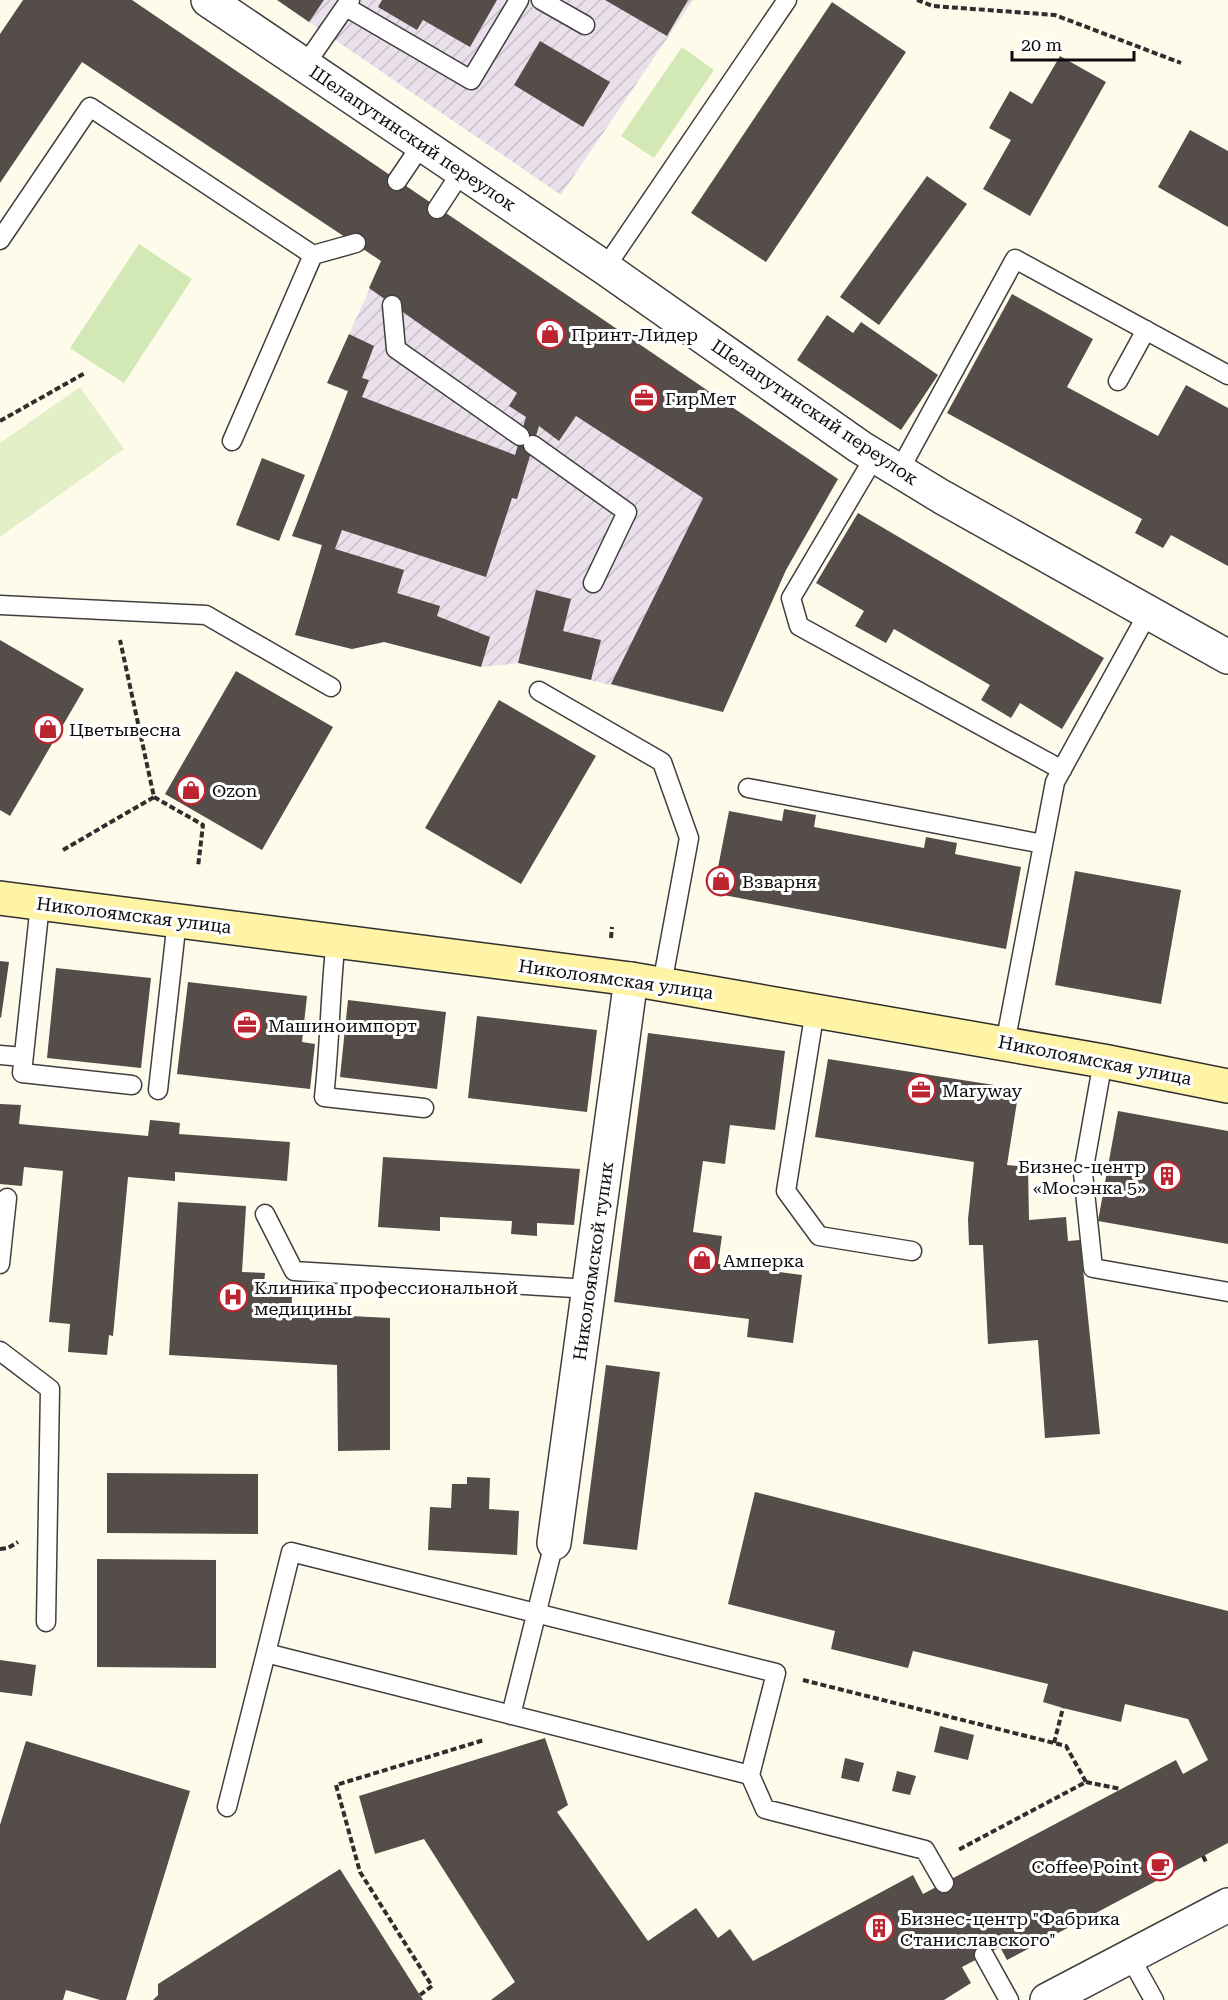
<svg xmlns="http://www.w3.org/2000/svg" width="1228" height="2000" font-family="'Roboto Serif',serif">
<style>
.industrial{fill:url(#industrial-furrows)}
.park{fill:#d2e9b6}
.pitch{fill:#e3f0c7}
.building{fill:#554d49}
.lines{fill:none;stroke-linecap:round;stroke-linejoin:round}
.service-casing{stroke:#3f3f3f;stroke-width:21}
.minor-casing{stroke:#3f3f3f;stroke-width:36}
.secondary-casing{stroke:#2e2e2e;stroke-width:36}
.path{stroke:#2e2e2e;stroke-width:4;stroke-dasharray:6 3;stroke-linecap:butt}
.service{stroke:#fff;stroke-width:18}
.minor{stroke:#fff;stroke-width:33}
.secondary{stroke:#fff3a6;stroke-width:33}
.labels{text-anchor:middle;dominant-baseline:central;stroke-width:6;stroke-linejoin:round;paint-order:stroke}
.street-label{font-size:18px;fill:#0c0c0c;stroke:#fff}
.poi-label{font-size:18px;fill:#0c0c0c;stroke:#fff;text-anchor:start}
</style>
<defs>
<pattern id="industrial-furrows" width="10" height="10" patternUnits="userSpaceOnUse" patternTransform="scale(1.5)"><rect width="10" height="10" fill="#eae0eb"/><path d="M-1 1l2-2M0 10L10 0M9 11l2-2" fill="none" stroke="#c8bfc8"/></pattern>
</defs>
<rect width="100%" height="100%" fill="#fffbeb"/>
<!-- industrial -->
<path class="industrial" d="M277,0h416l-132,195z
M413,193l425,286 -52,91 -63,142 -204,-49 -38,4 -96,-25 -33,7 -57,-14 27,-89 -30,-10 56,-144 -21,-9z"/>
<!-- park -->
<path class="park" d="M682,47l32,23 -60,88 -33,-22z
M139,244l53,35 -68,104 -54,-35z"/>
<!-- pitch -->
<path class="pitch" d="M80,387l44,62 -124,88v-94z"/>
<!-- building -->
<path class="building" d="M23,0h109l706,479 -52,91 -63,142 -112,-28 92,-186 -127,-82 -17,25 -20,-15 -22,73 -5,-1 -26,79 -144,-47 -7,19 69,21 -7,23 43,13 -3,10 53,21 -9,30 -97,-25 -32,7 -57,-14 27,-90 -30,-9 56,-145 -21,-8 22,-49 25,12 -12,32 7,2 -7,17 153,58 11,-38 -17,-11 8,-13 -148,-105 12,-27 -299,-199 -82,121v-149z
M277,0h47l-15,22z
M382,0h115l-27,47 -47,-27 -6,10 -39,-23z
M605,0h83l-21,36z
M832,2l74,50 -140,210 -75,-49z
M540,41l70,41 -27,45 -69,-42z
M1060,56l46,26 -76,134 -47,-27 28,-49 -22,-12 21,-37 22,13z
M1190,130l38,21v76l-70,-40z
M927,176l40,28 -88,121 -39,-28z
M1012,294l81,45 -26,48 91,49 28,-51 42,23v158l-57,-31 -8,13 -28,-15 7,-14 -195,-106z
M827,315l26,18 8,-11 77,53 -37,55 -104,-70z
M262,458l43,17 -26,66 -43,-16z
M858,513l246,145 -42,71 -42,-26 -9,15 -30,-18 9,-15 -96,-56 -8,14 -31,-17 9,-15 -48,-28z
M536,590l35,9 -8,32 38,9 -10,40 -73,-17z
M0,640l84,49 -74,127 -10,-6z
M236,671l97,56 -71,123 -97,-56z
M499,700l97,56 -75,128 -96,-56z
M784,809l32,6 -2,12 110,21 2,-11 31,6 -2,11 66,13 -15,82 -293,-56 16,-82 53,10z
M1075,871l106,19 -20,114 -106,-19z
M0,961l9,1 -8,56 -1,-1z
M56,968l95,10 -10,90 -94,-10z
M188,982l119,14 -5,46 13,2 -5,45 -133,-15z
M348,1000l98,12 -9,77 -97,-12z
M477,1016l120,14 -10,82 -119,-14z
M648,1033l137,18 -10,79 -45,-5 -5,39 -22,-3 -10,71 29,4 -4,28 84,11 -9,68 -46,-6 2,-18 -135,-17z
M828,1059l191,30 -12,76 21,2 1,53 37,-3 2,24 12,-1 20,194 -55,4 -7,-98 -50,4 -5,-99h-14l-1,-26 6,-57 -159,-25z
M0,1104l21,1 -2,19 129,12 2,-16 22,2 8,1 -1,11 111,8 -3,39 -112,-9v9l-47,-4 -15,159 -4,-1 -2,20 -39,-3 2,-28 -21,-2 14,-151 -39,-4 -2,19 -22,-2z
M1118,1111l110,20v113l-130,-23z
M383,1157l197,12 -6,56 -37,-2v13l-26,-2 1,-13 -72,-4v14l-62,-4z
M178,1202l68,4 -4,66 23,1 -1,11 9,11 19,2 -1,16 99,5v132l-52,1 -1,-86 -168,-10z
M606,1365l54,7 -23,178 -54,-6z
M107,1473l151,1v60l-151,-1z
M467,1477l23,1 -1,31 30,2 -2,44 -89,-5 2,-43 21,1 1,-24h15z
M755,1492l473,119v232l-221,117 -7,-13 -38,20 9,16 -27,17h-453l24,-18 -91,-143 -49,15 -16,-58 186,-58 23,67 -11,7 91,129 48,-33 22,30 12,-9 23,32 160,-86 10,19 253,-134 7,14 25,-14 -20,-41 -63,-15 -4,18 -58,-14 -20,-6 5,-18 -135,-33 -5,17 -77,-19 4,-18 -107,-27z
M97,1559l119,1v108l-119,-1z
M0,1660l36,5 -4,31 -32,-4z
M940,1726l34,9 -6,25 -34,-8z
M26,1741l164,50 -64,209h-26l-34,-10 -3,10h-63v-175z
M845,1758l19,5 -5,19 -18,-4z
M897,1771l19,5 -6,19 -18,-4z
M340,1869l83,131h-270l5,-5v-11z"/>
<g class="lines">
<!-- service casing -->
<g class="service-casing">
<path id="service" d="M541,0l44,25
M346,7l125,73 48,-80
M305,65l45,-65
M397,181l25,-37
M437,209l25,-38
M0,240l90,-133 223,148 43,-12
M605,268l182,-268
M392,305l4,44 124,87
M1118,381l28,-51
M232,441l81,-186
M533,445l94,67 -34,71
M875,456l-84,142 8,28 263,144
M899,471l116,-212 213,116
M0,605l206,10 125,72
M539,691l123,71 27,76 -27,146
M748,788l295,56
M40,904l-18,169 110,12
M336,939c-6,53 -6,105 -12,158l100,11
M815,1010l-29,181 33,45 93,15
M1005,1044l50,-262 93,-169
M0,1055l23,2
M1103,1061l-20,112 10,95 135,24
M158,1090l19,-170
M265,1214l29,57 296,18
M0,1264l7,-66
M0,1351l50,38 -4,233
M511,1715l43,-172
M750,1775l-484,-122 25,-101 485,121 -26,102 15,34 160,41 19,33
M227,1807l39,-154
M984,1955l25,45
M1130,1957l24,43"/>
</g>
<!-- minor casing -->
<g class="minor-casing">
<path id="minor" d="M208,0l397,268 255,179 82,50 286,160
M554,1543l77,-564
M1047,2000l181,-95"/>
</g>
<!-- secondary casing -->
<g class="secondary-casing">
<path id="secondary" d="M0,898l631,81 472,82 125,25"/>
</g>
<!-- path -->
<path class="path" d="M917,0l16,6 122,9 126,48
M0,421l85,-48
M154,797l49,28 -5,42
M63,850l91,-53 -34,-157
M611,938l1,-11
M0,1549l8,-1 10,-6
M803,1680l263,66 20,36 -128,68
M1054,1743l9,-35
M1086,1782l35,7
M1203,1856l4,8
M1088,1917l4,8
M420,1995l12,-9 -72,-114 -24,-87 148,-45"/>
<!-- service -->
<use href="#service" class="service"/>
<!-- minor -->
<use href="#minor" class="minor"/>
<!-- secondary -->
<use href="#secondary" class="secondary"/>
</g>
<!-- icons -->
<defs>
<g id="shop-ring" transform="scale(1.5)"><circle r="9.5" fill="#fff" stroke="#bc2430" stroke-width="1.5"/><path d="M-5-2.5h2.3a2.7 3.5 0 0 1 5.4 0H5L5.5 6h-11ZM-1.5-2.5h3a1.5 2.3 0 0 0-3 0Z" fill="#bc2430"/></g>
<g id="office-ring" transform="scale(1.5)"><circle r="9.5" fill="#fff" stroke="#bc2430" stroke-width="1.5"/><path d="M-6-3h4V-5.5h4V-3h4V5H-6ZM-1-4.5V-3h2v-1.5ZM-6 0V1H6V0Z" fill="#bc2430"/></g>
<g id="building-ring" transform="scale(1.5)"><circle r="9.5" fill="#fff" stroke="#bc2430" stroke-width="1.5"/><path d="M-4-6H4V6H1V3H-1V6H-4ZM-2.5-4.3h1.7v1.8h-1.7ZM.8-4.3h1.7v1.8H.8ZM-2.5-1h1.7V.8h-1.7ZM.8-1h1.7V.8H.8Z" fill="#bc2430"/></g>
<g id="hospital-ring" transform="scale(1.5)"><circle r="9.5" fill="#fff" stroke="#bc2430" stroke-width="1.5"/><path d="M-5-5h3v3.5h4V-5h3V5h-3V1.5h-4V5h-3Z" fill="#bc2430"/></g>
<g id="cafe-ring" transform="scale(1.5)"><circle r="9.5" fill="#fff" stroke="#bc2430" stroke-width="1.5"/><path d="M-5.5-4.5H6V0H3Q3 3.5 0 3.5H-2.5Q-5.5 3.5-5.5 0ZM3-3.2v2h1.7v-2ZM-6 4.5H4V6H-6Z" fill="#bc2430"/></g>
</defs>
<g fill-rule="evenodd">
<use href="#shop-ring" x="550" y="334"/>
<use href="#office-ring" x="644" y="398"/>
<use href="#shop-ring" x="48" y="729"/>
<use href="#shop-ring" x="191" y="790"/>
<use href="#shop-ring" x="721" y="881"/>
<use href="#office-ring" x="247" y="1025"/>
<use href="#office-ring" x="921" y="1090"/>
<use href="#building-ring" x="1167" y="1176"/>
<use href="#shop-ring" x="702" y="1260"/>
<use href="#hospital-ring" x="233" y="1297"/>
<use href="#cafe-ring" x="1160" y="1866"/>
<use href="#building-ring" x="879" y="1928"/>
</g>
<g class="labels">
<!-- street labels -->
<g class="street-label">
<text transform="translate(413 138) rotate(34)">Шелапутинский переулок</text>
<text transform="translate(815 412) rotate(34)">Шелапутинский переулок</text>
<text transform="translate(134 915) rotate(7)">Николоямская улица</text>
<text transform="translate(616 979) rotate(8)">Николоямская улица</text>
<text transform="translate(1095 1060) rotate(11)">Николоямская улица</text>
<text transform="translate(593 1261) rotate(-82)">Николоямской тупик</text>
</g>
<!-- poi labels -->
<g class="poi-label">
<text x="571" y="334">Принт-Лидер</text>
<text x="665" y="398">ГирМет</text>
<text x="69" y="729">Цветывесна</text>
<text x="212" y="790">Ozon</text>
<text x="742" y="881">Взварня</text>
<text x="268" y="1025">Машиноимпорт</text>
<text x="942" y="1090">Maryway</text>
<text x="1146" y="1166" text-anchor="end">Бизнес-центр<tspan x="1146" dy="21">«Мосэнка 5»</tspan></text>
<text x="723" y="1260">Амперка</text>
<text x="254" y="1287">Клиника профессиональной<tspan x="254" dy="21">медицины</tspan></text>
<text x="1139" y="1866" text-anchor="end">Coffee Point</text>
<text x="900" y="1918">Бизнес-центр "Фабрика<tspan x="900" dy="21">Станиславского"</tspan></text>
</g>
</g>
<!-- scale -->
<path d="M1012 51v9h122v-9" fill="none" stroke="#0c0c0c" stroke-width="3"/>
<text x="1021" y="51" font-size="18" fill="#0c0c0c" stroke="#ffffff" stroke-width="4.5" paint-order="stroke">20 m</text>
</svg>
